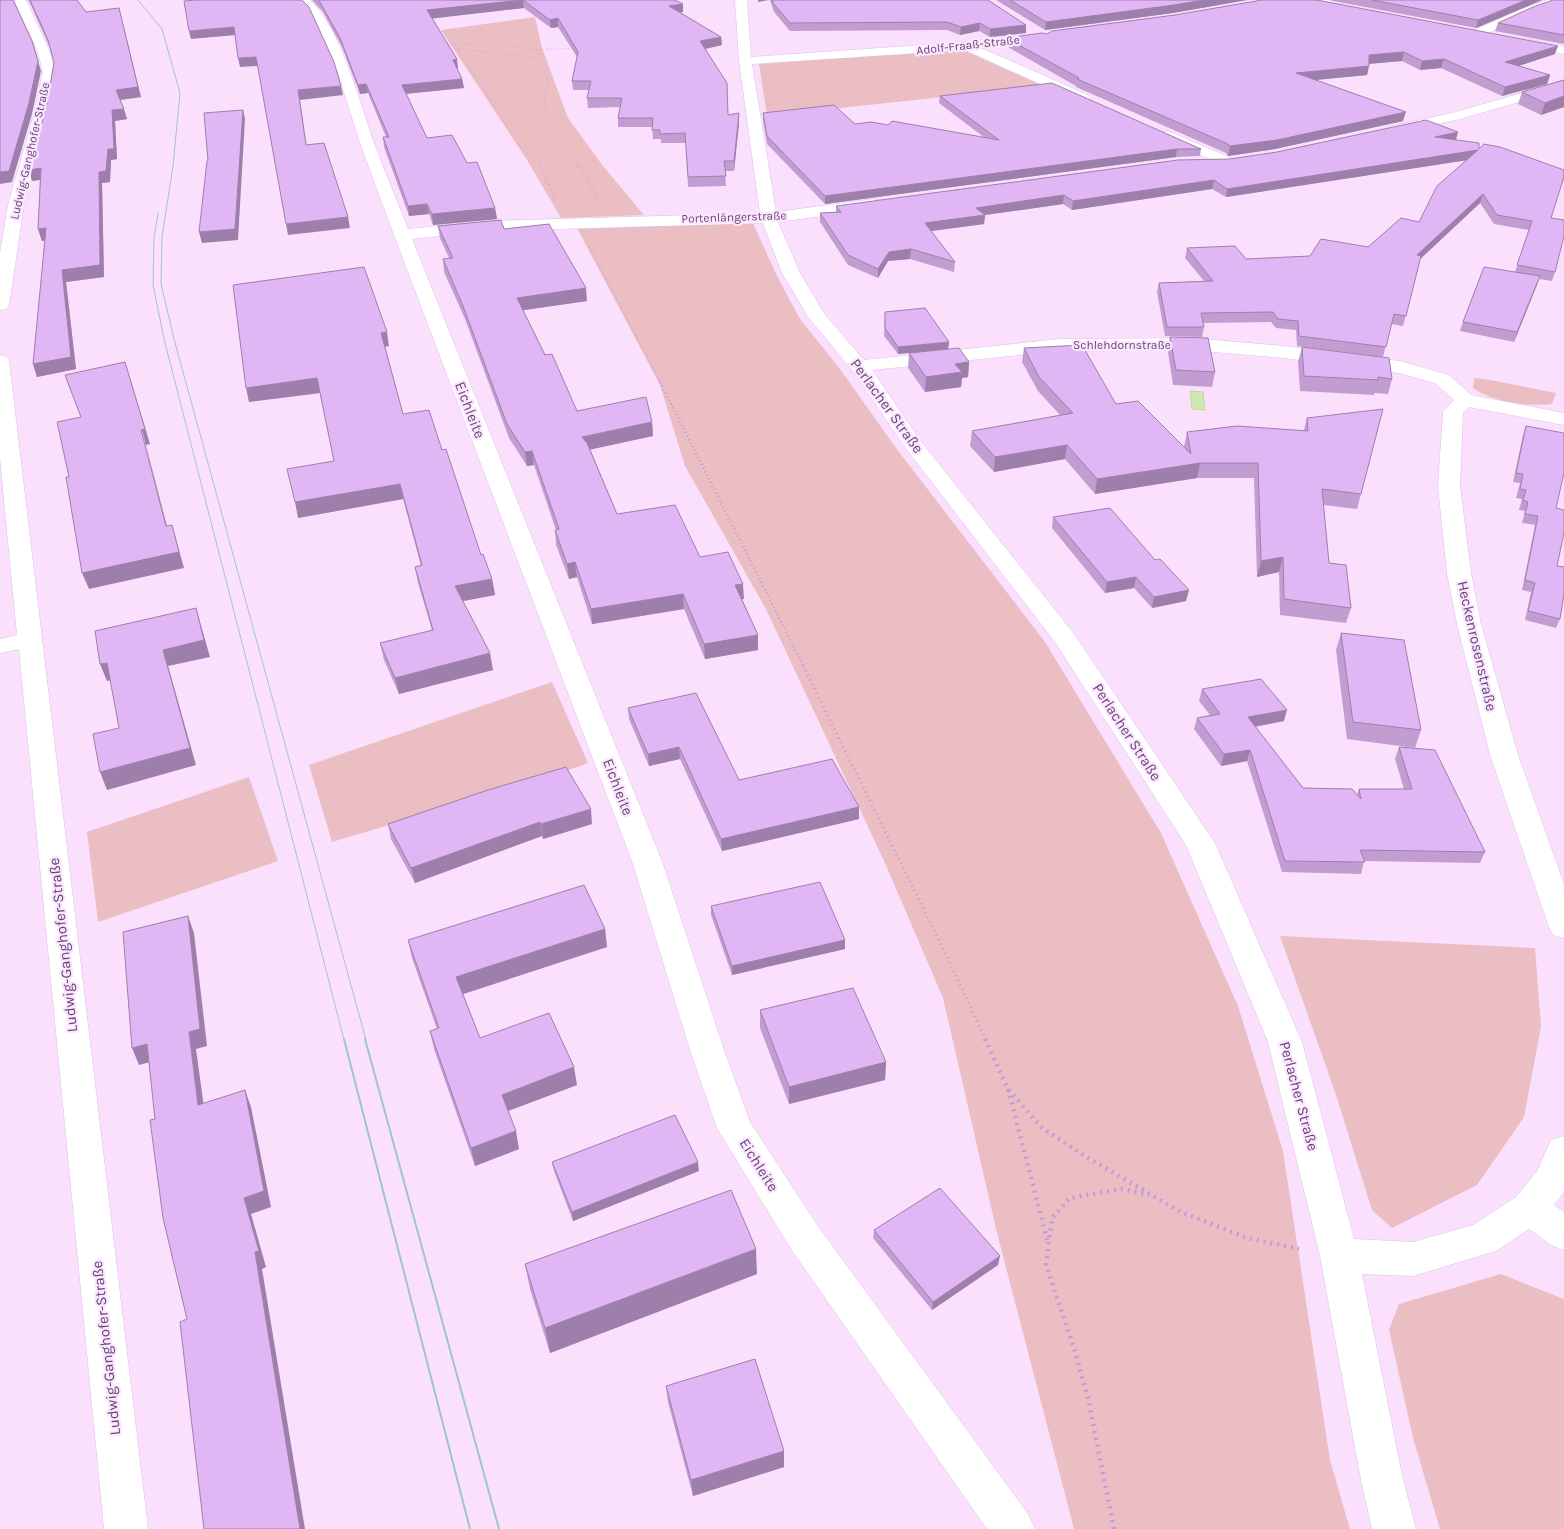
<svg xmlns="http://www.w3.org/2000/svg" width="1564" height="1529" font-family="Karla,sans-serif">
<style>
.green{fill:#ebbec3}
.water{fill:#d1e8b4;stroke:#bdda99}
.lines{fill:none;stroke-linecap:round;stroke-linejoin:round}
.minor-casing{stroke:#ddc0e7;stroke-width:1}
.path-far4{stroke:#c499d9;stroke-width:1;stroke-dasharray:0.5 2;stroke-linecap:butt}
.path-far3{stroke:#c499d9;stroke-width:2;stroke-dasharray:0.5 2.5;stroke-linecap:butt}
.path-far2{stroke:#c499d9;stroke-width:2.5;stroke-dasharray:1 3;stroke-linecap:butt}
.path-far1{stroke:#c499d9;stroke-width:3;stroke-dasharray:1 4;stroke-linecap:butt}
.path{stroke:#c499d9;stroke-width:4.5;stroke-dasharray:2 5;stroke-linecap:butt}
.minor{fill:#fff;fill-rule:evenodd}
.tram-far1{stroke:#9fc7c0;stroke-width:1}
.tram{stroke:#9fc7c0;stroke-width:2}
.wall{fill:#c29dd2}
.shaded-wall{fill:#9e7fab}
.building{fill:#e1b6f4;stroke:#9e7fab}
.labels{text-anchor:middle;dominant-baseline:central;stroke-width:4.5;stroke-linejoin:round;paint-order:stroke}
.far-street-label{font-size:12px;fill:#644675;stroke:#fce7ff}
.street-label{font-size:15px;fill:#644675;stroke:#fce7ff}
</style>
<rect width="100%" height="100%" fill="#fae0fd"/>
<!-- green -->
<path class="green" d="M535,17l7,31 26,70 35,48 41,49 -83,3 -34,-58 -86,-130z
M961,49l82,37 -276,30 -8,-52z
M753,223l23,51 24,45 40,50 56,79 149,194 116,191 77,173 45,145 47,309 20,69h-276l-77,-296 -54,-235 -58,-135 -119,-254 -81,-143 -25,-81 -83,-157z
M1474,378l11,1 71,14 -4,11c-23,3 -60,-2 -79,-16z
M552,682l36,81 -184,67 -5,-8 -67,20 -23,-77z
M249,777l29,84 -180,61 -11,-90z
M1280,936l255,12 6,79 -17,90 -47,68 -85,43 -20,-18 -37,-118z
M1501,1274l63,25v230h-124l-27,-91 -24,-108 10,-26z"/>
<!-- water -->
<path class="water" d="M1190,391l13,1 2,18 -13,-1z"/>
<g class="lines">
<!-- minor casing -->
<g class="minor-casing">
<path id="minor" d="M17,0h8l2,2 22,48 6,21 -7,43 -24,91 -15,100 -3,4 -6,1v-57l8,-48 26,-91 9,-43 -6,-21 -22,-48z
M298,0h12c32,31 49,101 64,143 11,29 23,58 34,86l79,-8 273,-8 -21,-152 -4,-61h12l4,57 214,-15 81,-8 2,3 -2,3 -4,1 -61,7 107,47 2,3 -2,3h-10l-113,-51 -213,14 24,148 98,-13 6,2 2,3 -2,3 -6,2 -96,13 22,51 25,42 39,45 195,-21 132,-1 93,8 116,15 49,14 22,20 93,18v12l-95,-18 -6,6 -3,73 11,87 10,51 37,131 46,129v54l-11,-3 -4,-8 -59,-172 -33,-131 -10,-51 -9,-87 5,-74 11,-12 -19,-17 -37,-10 -114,-15 -93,-8 -132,1 -187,19 50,73 152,191 141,209 87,199 52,197 59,3 60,-17 43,-28 21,-26 14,-31 13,-4v56l-10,13 10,7v38l-13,-5 -22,-16 -33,22 -83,25 -51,-2 41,206 13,49h-44l-11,-49 -41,-224 -52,-214 -82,-197 -131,-203 -147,-191 -56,-81 -43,-52 -27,-45 -19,-50 -276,8 -75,8 251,625 61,186 26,72 67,103 211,289 7,15h-48l-196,-280 -74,-121 -27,-78 -57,-186 -239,-629 -34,-92 -23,-73 -25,-56z
M1320,0h16l-12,6h-8l-2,-2z
M1547,0h17l-2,2 -32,11 -50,24h-8l-2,-3 2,-3 50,-22z
M1520,38l44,8v8l-48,-9 -2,-3z
M1564,81v8l-104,30 -67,15 -7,-4 2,-3 64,-14z
M1168,131l65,28 2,3 -2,3h-10l-60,-27 -2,-3 2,-3z
M0,355l7,2 2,4 139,1168h-44l-85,-880 -19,4v-14l17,-4 -17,-177z"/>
</g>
<!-- path-far4 -->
<path class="path-far4" d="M454,43l69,108 14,7 4,8
M444,44l42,-1 54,7 35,-2
M457,49l83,9
M538,50l10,32 -4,14 3,27 32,43"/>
<!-- path-far3 -->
<path class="path-far3" d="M540,165l16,35
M578,165l21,35
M589,247l72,136"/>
<!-- path-far2 -->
<path class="path-far2" d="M660,382l144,285"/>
<!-- path-far1 -->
<path class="path-far1" d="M803,666l138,278 45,96"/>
<!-- path -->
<path class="path" d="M985,1039l23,50 33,38 42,28 98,57 66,26 52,11
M1008,1089l40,154
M1114,1529l-26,-131 -14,-50 -28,-83 6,-47 18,-20 52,-9 27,6"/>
<!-- minor -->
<use href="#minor" class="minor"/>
<!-- tram-far1 -->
<path class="tram-far1" d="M138,0l24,29 18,64 -7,73 -11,71 -1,47 13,55 192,701
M158,213l-4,25 -1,47 11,54 180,701"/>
<!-- tram -->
<path class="tram" d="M344,1039l126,490
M365,1039l134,490"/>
</g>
<!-- wall -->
<path class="wall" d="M27,0h50l64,97 -21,3 7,19 -12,2 2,38 -6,1 -1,22 -8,1 2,94 -38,5 10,87 -39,8 -4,-13 12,-123h-3l-4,-12 2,-49 -8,1 22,-119 -4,-14 -21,-47z
M312,0h363l8,4v8l-3,1 41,24 1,8 -17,4 23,66 11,8 -5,48h-9l1,15 -38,1 -2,-44h-25v-4h-8l-1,-12h-34v-9l2,-11 -32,1 -1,-10 2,-8h-16l-1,-9 5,-24 -19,-30 -7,1 -27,-20 -92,10 26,50h-1l5,11 2,9 -58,6 21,44 40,25 28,45 2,11 -64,6 -4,-11 -20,2 -25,-69 -1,-10h3l-18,-44 -8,1 -18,-47 -19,-35z
M770,0h218l38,33 -36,4 -11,-6 -19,4 -13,-5 -157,1 -16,-19z
M996,0h251l-74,13 -128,17z
M1328,0h214l-66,28z
M1564,0v44l-69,-13 3,-8z
M1175,15l380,39 -37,12 32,9 -3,9 -45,12 -61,-28 -21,2 -18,-9 -33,3 -2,11 -51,5 87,41 -128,28 -47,7 -2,-3 -150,-66v-1l-70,-40v-8l41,-4z
M1564,80v27l-23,8 -23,-11 4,-12z
M940,96l261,53 -1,7 -24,1 -351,47 -58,-60 -4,-24v-7l92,11 33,1 97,13 -46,-35z
M1456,140l23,9 72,69 4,54 -3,9 -13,-2 -25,63 -54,-11 3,-9 52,-50 14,-42 -35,-6 -14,-21 -60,56 -17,67 -12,-2 -8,33 -86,-11 -1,-16 -20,-2 -5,-6 -68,1 1,4 -2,10 -37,-1 -8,-44 2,-9 45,-2 -19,-23 2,-10 59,11 64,-3 58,-9 51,-25 47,-62 -240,37 -14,-8 -140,21 -9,-6 -78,11 -1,9 -53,7 24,31 -1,10 -44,-13 -22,2 -10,17 -30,-13 -28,-43v-9l16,-1v-6l394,-47z
M438,226l66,3 83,72 -64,9 22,45 32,56 75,11 1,14 -63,13 27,65 83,43 44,42h-2l16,36v15l-53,9 -21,-50 -92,15 -15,-47 -8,2 -13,-34 -1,-15h1l-22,-65 -7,1 -18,-28 -44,-119 -21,-47 -1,-13 6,-1 -9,-20z
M233,285l156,61h-4l18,68 39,36 39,105 11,24 3,16 -32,6 30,69 -94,24 -15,-34 -4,-17 52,-13 -14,-47 -3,-16 6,-1 -18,-67 -105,19 36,-57 -14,-68 -71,9z
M885,312l64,30 -1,7 -50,5 -14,-18z
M1170,337l45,35 -3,15 -39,-2 -5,-33z
M1302,347l90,32 -4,15 -14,-1v2l-74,-4 -2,-29z
M1024,348l92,56 68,43 3,-15 117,-2 3,-12 54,76 -4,15 -34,-4 6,58 22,45 -5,15 -66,-8 -1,-43 -22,5 -3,-99h-57l-102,16 -30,-35 -71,13 -24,-26 2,-15 88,-16 -22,-24 -16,-29z
M909,353l60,9 -1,15 -6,1 -1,9 -36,5 -17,-24z
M1526,426l30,82 1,58 3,53 -4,9 -31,-8 6,-28 -9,-2 13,-65 -13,-2 3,-12 -6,-1 3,-11 -6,-1 4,-15 -7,-1 10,-47z
M1053,517l102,43 31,41 -34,7 -18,-20 -29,5 -53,-65z
M1341,633l80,97 -6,18 -68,-9 -11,-89z
M1202,689l82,32 -29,6 48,61 54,7 2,-6h45l-9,-30 4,-12 86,105 -5,11 -116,-2 -3,13 -79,-2 -35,-111 -26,5 -27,-37 3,-11 13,-3 -11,-14z
M628,708l111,72 120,27v12l-137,32 -42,-92 -31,7 -20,-47z
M488,790l104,34 -49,15 -1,-3 -127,47 -24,-44 -3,-15z
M711,906l134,34v9l-113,26 -21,-60z
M605,929l2,18 -144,47 17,44 97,47 -69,26 11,38 -44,17 -41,-117 -4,-18 7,-2 -25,-71 -4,-18z
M760,1010l126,52 -1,18 -96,24 -29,-76z
M552,1162l147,9 -126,50 -19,-50z
M874,1230l124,35 -66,45 -59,-72z
M525,1264l232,10 -207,79 -20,-64z
M666,1386l118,65v16l-91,29 -25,-94z"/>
<!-- shaded-wall -->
<path class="shaded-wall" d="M523,0l1,8 -95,11 -2,-9z
M758,0h11l-11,2z
M1204,0h43l-74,13 -128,17 1,-8z
M1526,0h16l-66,28 2,-8z
M683,4v8l-14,2v-8z
M119,8l22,89 -22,3 -3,-10z
M558,18v9l-7,1 -1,-8z
M980,23l-1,8 -19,4 1,-8z
M1026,25v8l-36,4v-8z
M234,27l2,8 -45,4 -2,-8z
M721,37l1,8 -22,5v-9z
M32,41l9,30 -9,43 -20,68 -12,2v-12z
M1558,46l-3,8 -52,17 2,-9z
M1404,52l-2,9 -35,3 2,-9z
M256,57l2,9 -18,1 -2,-9z
M457,59l1,9 -4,1 -1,-9z
M1444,59l-3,9 -21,2 2,-9z
M1369,66l-2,9 -72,7 1,-9z
M1550,75l-3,9 -45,12 3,-9z
M462,79l2,9 -61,6 -1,-9z
M366,84l2,9 -8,1 -2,-9z
M341,86l2,9 -43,5 8,55 -10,-65z
M1564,96v11l-23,8 4,-12z
M124,109l3,10 -12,2 2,38 -6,1 -1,22 -8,1 2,94 -38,5 10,87 -39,8 -4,-13 29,-94 46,-121 4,-39z
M243,110l2,9 -7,121 -36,3 -3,-11z
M1406,112l-3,9 -128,28 -47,7 2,-10z
M739,113v10l-5,48v-10z
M1458,132l-2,8 -21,-3z
M1177,149l-1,8 -351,47v-8z
M1478,150l-3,9 -249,38 1,-8z
M41,168l4,11 -13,2 -3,-11z
M1214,180l-2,9 -140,21 1,-9z
M1483,194l-3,9 -65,61 2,-9z
M1064,195l-1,9 -78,11 -1,9 -60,8 1,-9 51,-15z
M427,204l2,10 -20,2 -1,-10z
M495,208l2,11 -64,6 -1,-11z
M348,217l2,11 -62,7 -2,-11z
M46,228l4,12 -8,1 -4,-12z
M911,249l-1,10 -22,2 -10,17v-9l11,-17z
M1540,276l-3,9 -23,57 3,-10z
M586,288l1,13 -69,10 -1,-13z
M387,332l2,14 -5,1 -3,-14z
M949,342l-1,7 -50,5v-7z
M125,362l25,82 -4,1 25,97 -5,-16z
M969,362l-1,15 -6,1 -1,9 -36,5 1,-15 29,-13z
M317,378l3,15 -71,9 -3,-14z
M652,422l1,14 -69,15 -2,-14z
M1067,445l-2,14 -71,13 1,-15z
M532,451l2,14 -7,1 -2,-14z
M1200,463l-3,15 -102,16 2,-15z
M400,484l3,15 -105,19 -3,-16z
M172,525l12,43 -95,21 -7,-16z
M1283,557l-4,15 -22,5 4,-16z
M575,562l2,15 -8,2 -2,-15z
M1136,577l-2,11 -29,5 2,-11z
M492,579l3,16 -37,7 -3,-16z
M743,584l1,15 -8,1 -1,-15z
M1189,590l-3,11 -34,7 2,-11z
M683,594l1,15 -92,15 -1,-15z
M196,608l14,49 -42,9 28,99 -89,25 -7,-18 63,-122z
M758,635v15l-53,9 -1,-15z
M490,653l3,17 -94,24 -4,-16z
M107,663l6,17 -6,1 -7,-17z
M1287,710l-3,11 -39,7 3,-11z
M679,747l1,12 -31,7 -1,-12z
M1250,750l-3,11 -26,5 3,-12z
M859,807v12l-137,32 -1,-12z
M591,809l1,15 -49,15 -2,-15z
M540,822l2,14 -127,47 -4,-15z
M188,916l6,17 13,113 -11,3 10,73 -8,-17 -9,-73z
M605,929l2,18 -147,48 -4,-18z
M845,940v9l-113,26v-9z
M147,1044l7,17 -15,4 -7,-17z
M886,1062l-1,18 -96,24v-17z
M574,1067l3,18 -72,27 -3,-17z
M245,1090l6,17 20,100 -20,7 15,53 -4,2 43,260h-5l-56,-331z
M516,1131l3,18 -44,17 -4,-18z
M698,1162l1,9 -126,50 -1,-9z
M756,1249l1,25 -207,79 -5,-25z
M1000,1256l-2,9 -66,45 1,-8z
M784,1451v16l-91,29 -2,-16z"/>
<!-- building -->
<path class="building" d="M0,0h13l19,41 6,20 -9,42 -20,68 -9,1z
M30,0h47l9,12 33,-4 19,79 -22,3 8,19 -12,1 2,39h-6l-2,22 -7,1 1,93 -38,5 9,87 -38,7 13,-136 -8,1 3,-61 -12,2 18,-66 7,-42 -6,-22z
M196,0h106l7,7 25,55 7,24 -43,4 8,55 18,-2 24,74 -62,7 -30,-167 -18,1 -4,-31 -45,4 -5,-30z
M318,0h357l8,4 -14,2 52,31 -21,4 27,42 1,32 11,-2 -5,48h-10l2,15 -38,1 -3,-44 -25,1v-4h-8l1,-12h-35l4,-20h-35l4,-17h-19l6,-29 -20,-34 -8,2 -27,-20 -96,10 30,49 -4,1 9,19 -60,6 25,53 25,-3 15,28 10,-1 18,46 -63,6 -5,-10 -19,2 -25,-69h6l-23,-53 -8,1 -18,-47 -19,-34z
M772,0h216l38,25 -36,4 -10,-6 -19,4 -14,-5 -157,1 -16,-19z
M1010,0h194l-30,5 -128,17z
M1262,0h55l241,46 -53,16 45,13 -45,12 -61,-28 -22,2 -18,-9 -35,3v11l-73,7 110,39 -129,28 -47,6 -2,-2 -151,-65 2,-1 -73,-40 36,-5 5,1 5,-3 123,-16z
M1372,0h154l-48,20z
M1553,0h11v35l-66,-12 35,-16z
M1564,80v16l-19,7 -23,-11z
M1052,83l149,66h-24l-352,47 -58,-60 -4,-23 71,-8 21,19 16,-2 17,3 4,-4 107,19 -59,-44z
M243,110l-8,119 -36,3 8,-71h1l-4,-48z
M1426,120l32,12 -23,5 44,6v6l5,-5 16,3 64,23v7l-13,41 13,2v16l-9,36 -38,-7 15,-44 -35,-6 -14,-21 -66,61 4,1 -15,60 -12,-2 -8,33 -87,-11 -1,-15 -20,-2 -5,-7 -72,1 3,14h-37l-8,-44 54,-2 -26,-33 48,-2 11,13 64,-3 11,-17 47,8 33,-29 18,4 18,-36 41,-36 -251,39 -13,-9 -141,21 -9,-6 -88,13 9,7 -60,8 30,39 -44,-13 -22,3 -11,17 -30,-14 -28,-42 21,-1 -5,-6 342,-46 52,-1 47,-7z
M501,220l3,9 45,-5 37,64 -69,10 28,57 7,-1 25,57 69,-14 6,25 -70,15 5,6 30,71 58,-9 25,52 28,-5 15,32 -8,1 23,50 -54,9 -21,-50 -92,15 -16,-47 -8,2 -12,-34 4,-1 -27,-78 -7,1 -18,-28 -44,-118 -20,-47 10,-1 -15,-32z
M364,267l23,65 -6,1 22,81 26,-4 13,40 4,-1 35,106 2,-1 9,25 -37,7 35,67 -95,25 -15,-35 53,-13 -18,-63 7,-2 -22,-81 -105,18 -8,-33 47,-8 -17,-83 -71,10 -13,-103z
M1484,267l56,9 -23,56 -54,-10z
M925,308l24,34 -51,5 -13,-19v-16z
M1170,337l38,1 7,34 -39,-2z
M1082,345l34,59 22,-3 53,53 -4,-22 50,-6 71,5 -1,-13 76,-9 -22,85 -39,-5 7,74 17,2 5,43 -67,-9 -1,-42 -22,4 -3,-98h-58l-103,16 -30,-34 -72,12 -23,-26 101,-18 -34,-36 -15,-29z
M1302,347l87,11 3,21 -14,-2v3l-74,-4z
M959,348l10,14 -14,2 7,8 -36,5 -17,-24z
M125,362l20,67 -4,1 25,96 6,-1 7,27 -97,21 -16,-96h3l-12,-55 24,-5 -16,-42z
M1526,426l38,7v40l-8,35 8,2v23l-7,33 7,1v27l-4,25 -32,-8 7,-28 -10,-3 13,-64 -13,-2 3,-12 -5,-2 3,-10 -6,-1 3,-15 -7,-1z
M1110,508l45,52 5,-1 29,31 -35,7 -18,-20 -29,5 -54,-65z
M196,608l8,32 -41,10 27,98 -90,24 -7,-38 26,-6 -12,-65 -7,1 -5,-33z
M1341,633l63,7 17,90 -68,-8z
M1261,679l26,31 -39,7 55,71 49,1 9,10 -2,-10h53l-13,-42 36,3 50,102 -125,-2 5,12 -80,-1 -35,-111 -26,4 -27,-36 23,-4 -18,-25z
M696,693l43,87 93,-21 27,48 -138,32 -42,-92 -31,7 -20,-46z
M566,767l25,42 -50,15 -1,-2 -129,46 -23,-44 100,-34z
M820,882l25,58 -113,26 -21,-60z
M584,885l21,44 -149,48 24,61 69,-25 25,54 -72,28 14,36 -45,17 -41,-117 9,-3 -31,-88z
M188,916l12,113 -11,3 9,73 47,-15 19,101 -20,7 15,53 -4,1 45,277h-96l-24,-207 7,-3 -24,-101 -13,-98 5,-1 -8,-75 -15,4 -9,-116z
M853,988l33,74 -97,25 -29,-77z
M675,1115l23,47 -126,50 -20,-50z
M940,1188l60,68 -67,46 -59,-72z
M731,1190l25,59 -211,79 -20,-64z
M755,1359l29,92 -93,29 -25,-94z"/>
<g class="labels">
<!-- far-street labels -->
<g class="far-street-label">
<text transform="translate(968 45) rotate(-6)">Adolf-Fraaß-Straße</text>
<text transform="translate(30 151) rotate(-77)">Ludwig-Ganghofer-Straße</text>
<text transform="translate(734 217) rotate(-2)">Portenlängerstraße</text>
<text x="1122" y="345">Schlehdornstraße</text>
</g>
<!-- street labels -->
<g class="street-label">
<text transform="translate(887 406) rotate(54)">Perlacher Straße</text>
<text transform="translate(470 410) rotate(69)">Eichleite</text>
<text transform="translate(1477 646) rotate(77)">Heckenrosenstraße</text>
<text transform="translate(1127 732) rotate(57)">Perlacher Straße</text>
<text transform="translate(618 787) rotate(69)">Eichleite</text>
<text transform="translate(63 945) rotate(-96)">Ludwig-Ganghofer-Straße</text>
<text transform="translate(1299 1096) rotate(75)">Perlacher Straße</text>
<text transform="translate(759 1165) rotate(58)">Eichleite</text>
<text transform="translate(106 1348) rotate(-96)">Ludwig-Ganghofer-Straße</text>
</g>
</g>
</svg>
